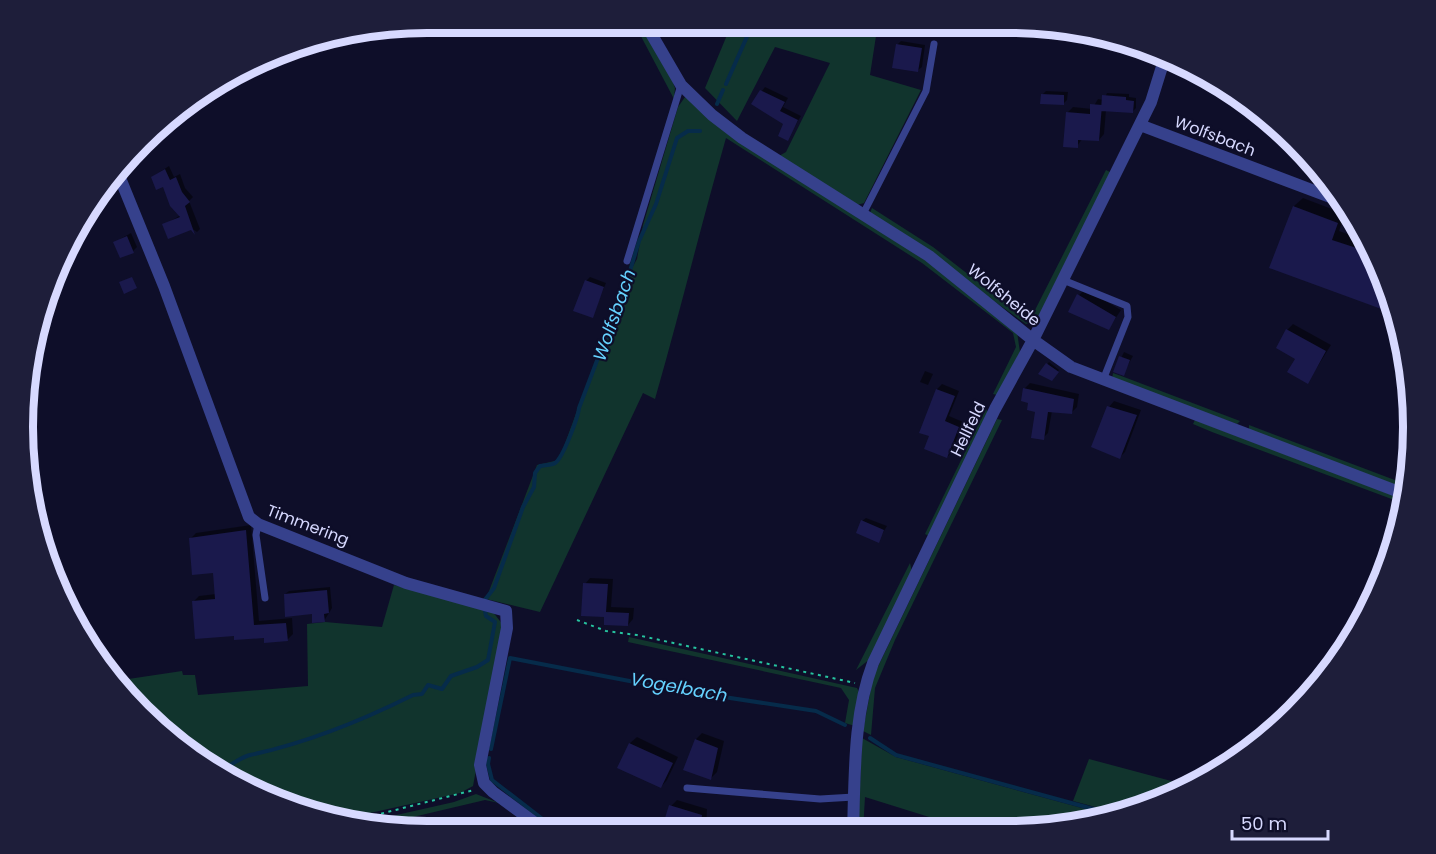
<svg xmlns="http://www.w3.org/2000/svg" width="1436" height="854" font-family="Poppins,sans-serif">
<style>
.green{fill:#11342d}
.shadow{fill:#0007}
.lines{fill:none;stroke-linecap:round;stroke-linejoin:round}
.stream{stroke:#062b4a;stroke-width:4}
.building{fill:#1a194c}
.path{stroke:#26c39f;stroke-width:2;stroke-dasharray:3 4.5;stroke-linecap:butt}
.lane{stroke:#36418c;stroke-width:7}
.street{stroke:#36418c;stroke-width:12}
.labels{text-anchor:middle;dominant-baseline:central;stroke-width:4.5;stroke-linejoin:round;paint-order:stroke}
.street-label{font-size:16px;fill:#d7d9ff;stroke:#0e0e29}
.water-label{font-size:18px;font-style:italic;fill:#65d2ff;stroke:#0e0e29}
.rim{fill:none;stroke:#d7d9ff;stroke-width:8}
</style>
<rect width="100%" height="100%" fill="#0e0e29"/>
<!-- green -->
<path class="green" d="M634,23h5l33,57 3,8 -1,11z
M732,23h146l-8,52 51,15 -57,113 -7,2 -78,-49 7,-4 44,-89 -55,-16 -38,74 -32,-33z
M685,97l240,163 92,72 3,20 -23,43 -4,-1 23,-47 -3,-14 -91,-70 -196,-125c-25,87 -46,174 -71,261l-12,-6 -103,219 -54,-13 51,-134 22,-5 65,-178 13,-23 6,-34 35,-118z
M1106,170l6,3 -74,148 -12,3 -156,-111 2,-5 61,39 89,69 12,-4z
M1113,373l11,4 116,44 -3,3 -125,-44z
M986,409l2,4 -59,123 -4,-2z
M997,419l5,1 -107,220 -20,48 -4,47 -8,-4 10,-54z
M1195,420l205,78 5,6 -193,-72 -19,-8z
M1249,425l159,60 -1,5 -158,-59z
M910,563l2,9 -42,87 -14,11z
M394,585l99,27 10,13 -30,161 -13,7 -117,26 -46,-9 -95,-47 -87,-82 67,-10 1,4h12l3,20 110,-9 -1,-62 18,-2 57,5z
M629,637l228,51 3,6 -5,32 -10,-3 4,-23 -8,-12 -213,-46z
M862,738l34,19 219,60 -79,14h-62l-109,-34 -2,34h-5z
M1089,759l101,27 -68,28 -49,-13z
M476,794l23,9 -14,-3 -110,26 -14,-3 93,-21z"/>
<!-- shadow -->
<path class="shadow" d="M563,23h10l-9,9 -5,-4z
M932,25l9,1 -3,11 -9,-2z
M901,41l24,4 -3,22 -4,3 -21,-25z
M765,87l23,11 -5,9 18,9 -14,23 -2,-15 -32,-21z
M1046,91l22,1 -1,8 -4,4 -21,-9z
M1107,93l22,1v3l7,1v10l-4,4 -26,-2 -2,24 -5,6 -16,-2 -6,8 -10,-33 6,-6 19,2 6,-10 6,1z
M169,166l5,11 6,-3 5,14 8,9 -4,4 11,28 -3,3 -6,-4 -27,-3 17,-10 -18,-30 -11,-8z
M1303,198l42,16 -6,17 26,9 18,33 12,39 -124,-45 23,-61z
M131,233l6,14 -4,4 -18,-9z
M590,277l16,6 -14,33 -6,-35z
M1085,289l36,21 -12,18 -30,-33z
M1293,324l38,21 -23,37 -21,-52z
M1124,352l9,4 -10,18 -8,-3z
M1049,362l10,8 -8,10 -11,-6z
M925,371l8,3 -5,11 -8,-3z
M1030,383l49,11 -2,13 -6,6 -19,-2 -4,22 -5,5 -6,-27 -7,-9 -7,-2 2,-12z
M942,384l17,7 -10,25 14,6 -11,30 -5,5 -16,-22 -10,-3 16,-43z
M1114,401l27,9 -16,42 -5,5 -11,-50z
M866,518l21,8 -9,15 -16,-20z
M251,525l8,96 33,-3 1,16 -6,6 -52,-6 -41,-33 5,-5 17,-2 -2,-23 -24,-32 6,-6z
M590,578l23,1 -2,28 23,1 -1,11 -5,6 -22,-9 -21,-32z
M330,587l2,21 -8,13 -39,-27 4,-3z
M702,733l22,8 -7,31 -7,7 -25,-10 11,-30z
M637,737l41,20 -11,23 -6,7 -42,-20 11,-24z
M677,800l30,9 -1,22h-30l-12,-4 7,-21z"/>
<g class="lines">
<!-- stream -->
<path class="stream" d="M726,84l27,-61
M717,104l6,-14
M484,601l10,-13 29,-81 11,-20 1,-14 5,-7c4,-1 12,-1 15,-3 8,-5 23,-46 24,-55l47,-124 13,-43 17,-37 21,-66 11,-7h12
M870,738l26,17 223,61
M491,749l19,-91 161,31 145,22 29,14
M489,758l-1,6 4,16 66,51
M217,771c12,-3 21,-13 33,-16 57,-12 111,-34 163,-60l9,-1 6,-9 14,4 9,-13 26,-9 11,-7 7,-38 -9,-6 -1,-5"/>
</g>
<!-- building -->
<path class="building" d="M896,44l26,4 -4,24 -26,-4z
M760,90l25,12 -5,9 18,9 -10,21 -10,-5 5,-12 -32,-20z
M1041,94l23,1v10l-24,-1z
M1102,95l24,2v3l8,1 -1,12 -32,-2z
M1090,104l12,1 -3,36 -21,-1v8l-15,-1 3,-35 24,2z
M165,169l5,11 6,-3 6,15 8,10 -5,4 10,29 -4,-5 -23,9 -6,-15 18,-7 -10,-11 -7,-19 -7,3 -5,-13z
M1293,206l45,17 -6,17 40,13 3,5 -3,10 11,5 12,41 -126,-46z
M127,236l7,17 -14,5 -7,-16z
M132,277l5,11 -13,6 -5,-12z
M585,280l19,7 -11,31 -20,-7z
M1077,294l39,23 -7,13 -41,-18z
M1286,329l40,22 -18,33 -21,-12 8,-13 -19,-11z
M1119,356l11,4 -6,16 -11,-4z
M1046,363l13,9 -7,9 -14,-7z
M1023,388l51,11 -2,15 -24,-2 -4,28 -13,-2 4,-26 -8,-2 1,-7 -7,-2z
M936,389l19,7 -10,25 14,6 -12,31 -23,-9 5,-13 -10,-3z
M1107,406l30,9 -17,44 -29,-12z
M861,520l23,10 -5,13 -23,-10z
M246,530l8,95 32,-2 2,18 -24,2v-5l-30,2v-4l-39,3 -3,-38 23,-2 -2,-26 -21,2 -3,-37z
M583,583l25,1 -2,28 23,1 -1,13 -24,-1v-8l-23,-1z
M327,590l2,23 -5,1 1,8 -13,1v-9l-27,3 -1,-23z
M695,739l23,9 -7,32 -28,-10z
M629,743l44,20 -12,25 -44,-20z
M669,805l33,10 -2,16 -38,-3z"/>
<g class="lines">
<!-- path -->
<path class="path" d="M577,620l29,11 31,4 218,48
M352,821l122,-31"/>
<!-- lane -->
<path class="lane" d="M1226,87l2,8 20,7
M863,214l63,-123 8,-47
M627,261l54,-176
M1063,280l64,26 1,11 -25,63
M258,524l-2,11 9,63
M687,788l133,11 34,-2"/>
<!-- street -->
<path class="street" d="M645,23l36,62 31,30 30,23 187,118 104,84 38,27 336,128
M1140,125l206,78
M118,173l46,113 85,231 9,7 148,59 100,28 1,17 -27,137 4,18 9,9 53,39
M853,831c2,-56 0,-115 20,-168l122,-254 38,-69 118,-238 14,-45"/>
</g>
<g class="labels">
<!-- street labels -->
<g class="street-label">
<text transform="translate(1215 136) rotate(21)">Wolfsbach</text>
<text transform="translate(1004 295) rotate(39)">Wolfsheide</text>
<text transform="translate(968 429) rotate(-64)">Hellfeld</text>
<text transform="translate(308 525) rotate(21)">Timmering</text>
</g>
<!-- water labels -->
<g class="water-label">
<text transform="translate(614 315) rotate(-71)">Wolfsbach</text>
<text transform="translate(679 687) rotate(10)">Vogelbach</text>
</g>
</g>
<!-- crop -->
<path d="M0 0H1436V854H0ZM427 33H1009A394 394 0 0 1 1403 427V427A394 394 0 0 1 1009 821H427A394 394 0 0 1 33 427V427A394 394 0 0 1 427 33Z" fill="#1e1e3a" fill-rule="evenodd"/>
<path class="rim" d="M427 33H1009A394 394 0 0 1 1403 427V427A394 394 0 0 1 1009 821H427A394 394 0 0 1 33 427V427A394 394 0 0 1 427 33Z"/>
<!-- scale -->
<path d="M1232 830v9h96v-9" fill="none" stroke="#d7d9ff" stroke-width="3"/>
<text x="1241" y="830" font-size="18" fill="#d7d9ff" stroke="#0e0e29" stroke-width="4.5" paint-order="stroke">50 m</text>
</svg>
